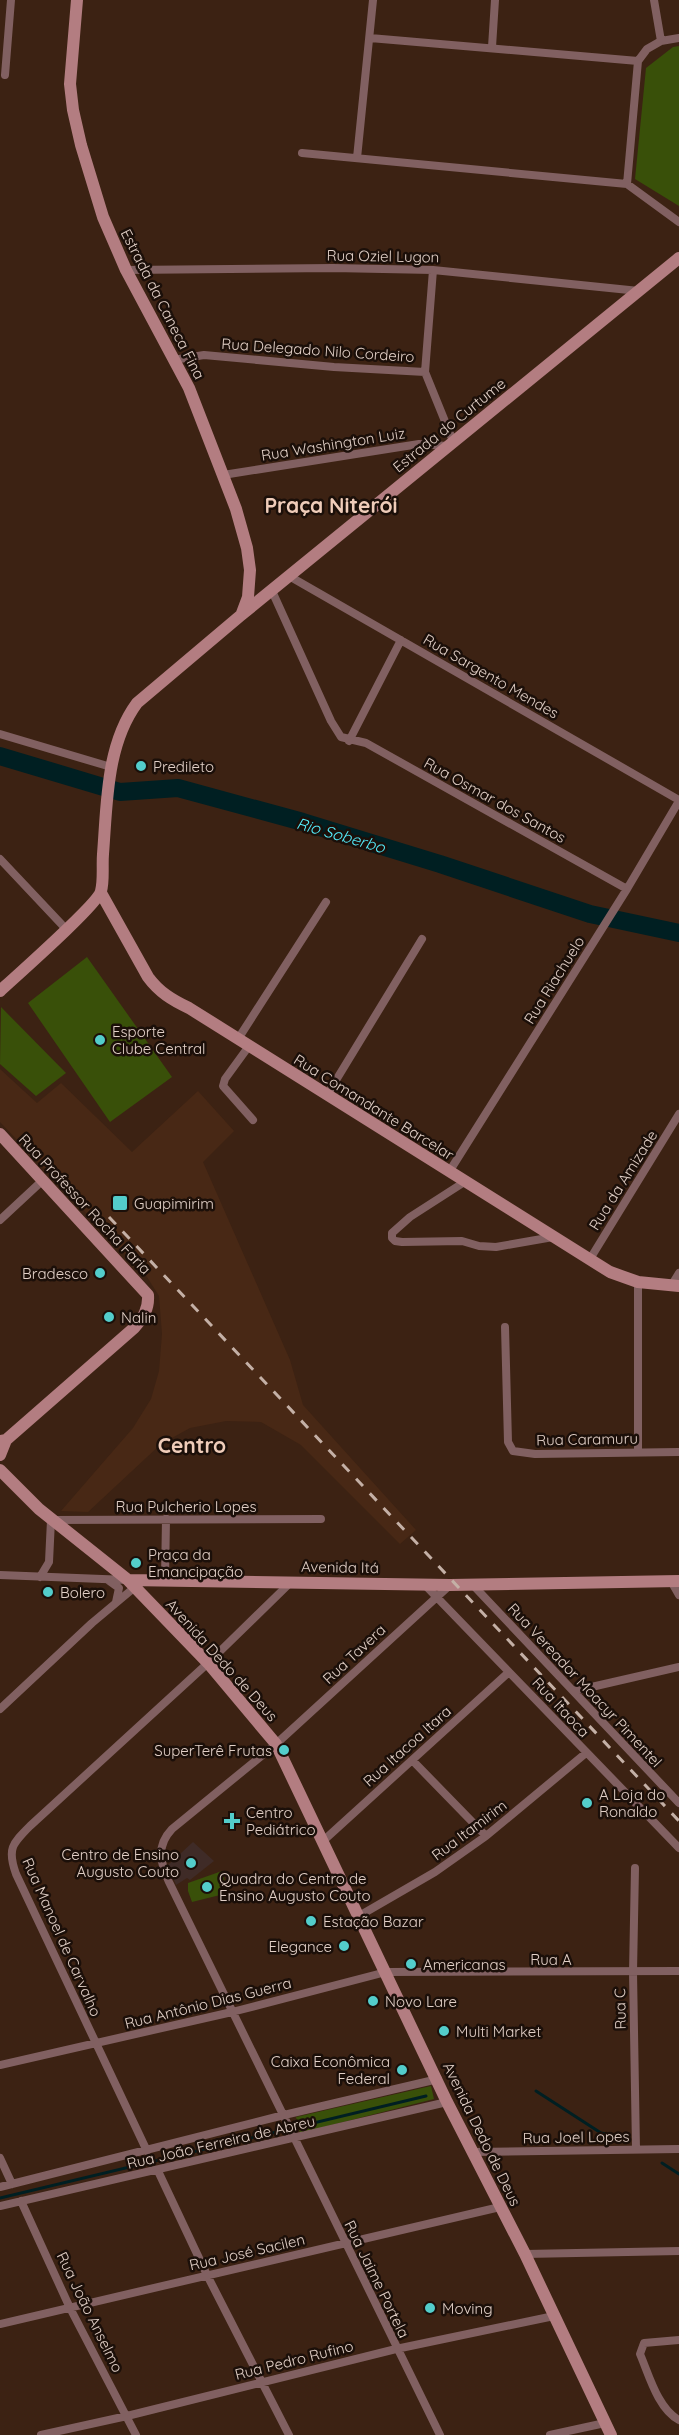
<svg xmlns="http://www.w3.org/2000/svg" width="679" height="2435" font-family="Quicksand,sans-serif">
<style>
.built{fill:#482815}
.education{fill:#3f2b27}
.green{fill:#395009}
.lines{fill:none;stroke-linecap:round;stroke-linejoin:round}
.stream{stroke:#001f22;stroke-width:3}
.river{stroke:#001f22;stroke-width:18}
.street{stroke:#816061;stroke-width:8}
.secondary{stroke:#b37d81;stroke-width:12}
.rail{stroke:#c4b0a6;stroke-width:3;stroke-dasharray:10 10;stroke-linecap:butt}
.poi-dot{fill:#53cdcb;stroke:#1b0f09;stroke-width:2}
.labels{text-anchor:middle;dominant-baseline:central;stroke-width:5;stroke-linejoin:round;paint-order:stroke}
.street-label{font-size:15px;fill:#e1cfc6;stroke:#1b0f09}
.poi-label{font-size:15px;fill:#e1cfc6;stroke:#1b0f09;text-anchor:start}
.water-label{font-size:16px;font-style:italic;fill:#54edfc;stroke:#1b0f09}
.district-label{font-size:21px;font-weight:bold;fill:#efccb9;stroke:#1b0f09}
</style>
<rect width="100%" height="100%" fill="#3c2213"/>
<!-- built -->
<path class="built" d="M0,1069l37,34 24,-20 71,69 66,-61 36,40 -31,31 87,198 13,45 113,125 -16,14 -99,-99 -40,-23 -35,-1 -36,7 -29,16 -73,68 -27,-1 72,-83 18,-29 8,-28 3,-37 -3,-38 -12,-19 -147,-155z"/>
<!-- education -->
<path class="education" d="M193,1842l21,19 -24,19 -3,-2 -11,7 -8,-20z"/>
<!-- green -->
<path class="green" d="M679,46v160l-44,-27 11,-111 27,-21z
M87,957l85,120 -62,45 -82,-119z
M1,1007l65,66 -30,23 -36,-32z
M222,1871l6,22 -36,9 -4,-11v-8z
M431,2086l3,13 -134,34 -4,-16z"/>
<g class="lines">
<!-- stream -->
<path class="stream" d="M536,2091l65,42 23,4
M662,2163l17,11
M0,2198l426,-102"/>
<!-- river -->
<path class="river" d="M0,756l120,36 58,-4 125,34 137,42 150,50 89,19"/>
<!-- street -->
<path class="street" d="M370,38l268,23
M661,41l18,-3
M492,47l3,-47
M5,75l6,-75
M302,153l325,31 52,38
M357,158l16,-158
M627,184l11,-123 9,-12 14,-8 -7,-41
M126,270l207,-2 100,2 206,21
M433,270l-8,102 28,69
M173,360l31,-5 130,12 91,5
M223,475l196,-31 28,2
M289,576l390,224
M272,591l59,130 10,16 25,6 261,146
M0,734l111,33
M349,741l52,-101
M0,859l66,70
M238,1039l88,-137
M249,1046l-24,33 -2,7 30,34
M327,1095l95,-156
M449,1172l178,-283 52,-88
M466,1181l-56,36 -18,16v5l3,3 7,1 60,-1 17,5 17,1 57,-10
M0,1220l43,-40
M590,1259l89,-145
M638,1282v169
M671,1286l8,-13
M505,1327l3,115 5,9 22,3 144,-2
M0,1575l128,5
M40,1577l9,-15 2,-42 270,-1
M165,1579l1,-60
M108,1580l11,8 -3,14
M671,1581l8,14
M424,1584l255,264
M472,1584l207,219
M574,1691l105,-24
M0,1709l92,-86 43,-36
M412,1760l74,76
M323,1841l186,-169
M635,1868l-2,104 3,177
M359,1916l76,-44 51,-36 100,-83
M0,2065l232,-53 154,-40 293,-1
M147,2151l-131,-277c-9,-25 -4,-30 14,-48l178,-163 83,-81
M473,2152l206,-3
M0,2158l12,26
M158,2171l49,104 82,160
M0,2187l284,-72 154,-36
M21,2201l49,107 66,127
M0,2206l447,-104
M525,2254l154,-3
M0,2324l500,-117
M679,2340l-35,3 -4,11c9,21 18,55 39,66
M41,2435l86,-19 269,-67 158,-33
M440,2435l-271,-553c-9,-20 -13,-36 3,-53l104,-85 174,-159
M550,2435l55,-12"/>
<!-- secondary -->
<path class="secondary" d="M77,0l-7,84 3,26 8,35 22,72 23,53 63,118 47,121 11,39 3,22 -2,27 -6,16
M101,893l47,84c11,15 24,23 41,31l421,264 28,10 41,4
M0,991c15,-14 98,-87 101,-100 3,-11 1,-25 2,-37 4,-50 3,-109 34,-151l103,-87 439,-358
M0,1134l148,161c1,14 -5,23 -14,33l-128,112 -6,1
M0,1455l6,-15
M0,1470l39,39 89,71 80,83 68,81 171,358 78,152 86,181
M128,1580l322,5 229,-4"/>
<!-- rail -->
<path class="rail" d="M109,1217l570,604"/>
</g>
<!-- markers -->
<g class="poi-dot">
<circle cx="141" cy="766" r="6"/>
<circle cx="100" cy="1040" r="6"/>
<rect x="112" y="1195" width="16" height="16" rx="3"/>
<circle cx="100" cy="1273" r="6"/>
<circle cx="109" cy="1317" r="6"/>
<circle cx="136" cy="1563" r="6"/>
<circle cx="48" cy="1592" r="6"/>
<circle cx="284" cy="1750" r="6"/>
<circle cx="587" cy="1803" r="6"/>
<path d="M229 1812h6v6h6v6h-6v6h-6v-6h-6v-6h6z"/>
<circle cx="191" cy="1863" r="6"/>
<circle cx="207" cy="1887" r="6"/>
<circle cx="311" cy="1921" r="6"/>
<circle cx="344" cy="1946" r="6"/>
<circle cx="411" cy="1964" r="6"/>
<circle cx="373" cy="2001" r="6"/>
<circle cx="444" cy="2031" r="6"/>
<circle cx="402" cy="2070" r="6"/>
<circle cx="430" cy="2308" r="6"/>
</g>
<g class="labels">
<!-- street labels -->
<g class="street-label">
<text transform="translate(383 256) rotate(1)">Rua Oziel Lugon</text>
<text transform="translate(163 304) rotate(63)">Estrada da Caneca Fina</text>
<text transform="translate(318 350) rotate(4)">Rua Delegado Nilo Cordeiro</text>
<text transform="translate(449 425) rotate(-39)">Estrada do Curtume</text>
<text transform="translate(333 444) rotate(-9)">Rua Washington Luiz</text>
<text transform="translate(491 676) rotate(30)">Rua Sargento Mendes</text>
<text transform="translate(495 800) rotate(29)">Rua Osmar dos Santos</text>
<text transform="translate(554 980) rotate(-58)">Rua Riachuelo</text>
<text transform="translate(374 1107) rotate(32)">Rua Comandante Barcelar</text>
<text transform="translate(623 1180) rotate(-58)">Rua da Amizade</text>
<text transform="translate(85 1204) rotate(47)">Rua Professor Rocha Faria</text>
<text transform="translate(587 1439) rotate(-1)">Rua Caramuru</text>
<text x="186" y="1506">Rua Pulcherio Lopes</text>
<text transform="translate(340 1567) rotate(1)">Avenida Itá</text>
<text transform="translate(354 1654) rotate(-43)">Rua Tavera</text>
<text transform="translate(222 1660) rotate(48)">Avenida Dedo de Deus</text>
<text transform="translate(585 1685) rotate(47)">Rua Vereador Moacyr Pimentel</text>
<text transform="translate(561 1707) rotate(47)">Rua Itaoca</text>
<text transform="translate(407 1746) rotate(-42)">Rua Itacoa Itara</text>
<text transform="translate(469 1830) rotate(-37)">Rua Itamirim</text>
<text transform="translate(62 1937) rotate(66)">Rua Manoel de Carvalho</text>
<text x="551" y="1959">Rua A</text>
<text transform="translate(208 2003) rotate(-14)">Rua Antônio Dias Guerra</text>
<text transform="translate(620 2009) rotate(-91)">Rua C</text>
<text transform="translate(482 2134) rotate(64)">Avenida Dedo de Deus</text>
<text transform="translate(576 2137) rotate(-1)">Rua Joel Lopes</text>
<text transform="translate(221 2142) rotate(-13)">Rua João Ferreira de Abreu</text>
<text transform="translate(247 2252) rotate(-13)">Rua José Sacilen</text>
<text transform="translate(377 2279) rotate(64)">Rua Jaime Portela</text>
<text transform="translate(90 2312) rotate(64)">Rua João Anselmo</text>
<text transform="translate(294 2360) rotate(-14)">Rua Pedro Rufino</text>
</g>
<!-- poi labels -->
<g class="poi-label">
<text x="153" y="766">Predileto</text>
<text x="112" y="1031">Esporte<tspan x="112" dy="17">Clube Central</tspan></text>
<text x="134" y="1203">Guapimirim</text>
<text x="88" y="1273" text-anchor="end">Bradesco</text>
<text x="121" y="1317">Nalin</text>
<text x="148" y="1554">Praça da<tspan x="148" dy="17">Emancipação</tspan></text>
<text x="60" y="1592">Bolero</text>
<text x="272" y="1750" text-anchor="end">SuperTerê Frutas</text>
<text x="599" y="1794">A Loja do<tspan x="599" dy="17">Ronaldo</tspan></text>
<text x="246" y="1812">Centro<tspan x="246" dy="17">Pediátrico</tspan></text>
<text x="179" y="1854" text-anchor="end">Centro de Ensino<tspan x="179" dy="17">Augusto Couto</tspan></text>
<text x="219" y="1878">Quadra do Centro de<tspan x="219" dy="17">Ensino Augusto Couto</tspan></text>
<text x="323" y="1921">Estação Bazar</text>
<text x="332" y="1946" text-anchor="end">Elegance</text>
<text x="423" y="1964">Americanas</text>
<text x="385" y="2001">Novo Lare</text>
<text x="456" y="2031">Multi Market</text>
<text x="390" y="2061" text-anchor="end">Caixa Econômica<tspan x="390" dy="17">Federal</tspan></text>
<text x="442" y="2308">Moving</text>
</g>
<!-- water labels -->
<g class="water-label">
<text transform="translate(341 835) rotate(16)">Rio Soberbo</text>
</g>
<!-- district labels -->
<g class="district-label">
<text x="331" y="505">Praça Niterói</text>
<text x="192" y="1445">Centro</text>
</g>
</g>
</svg>
